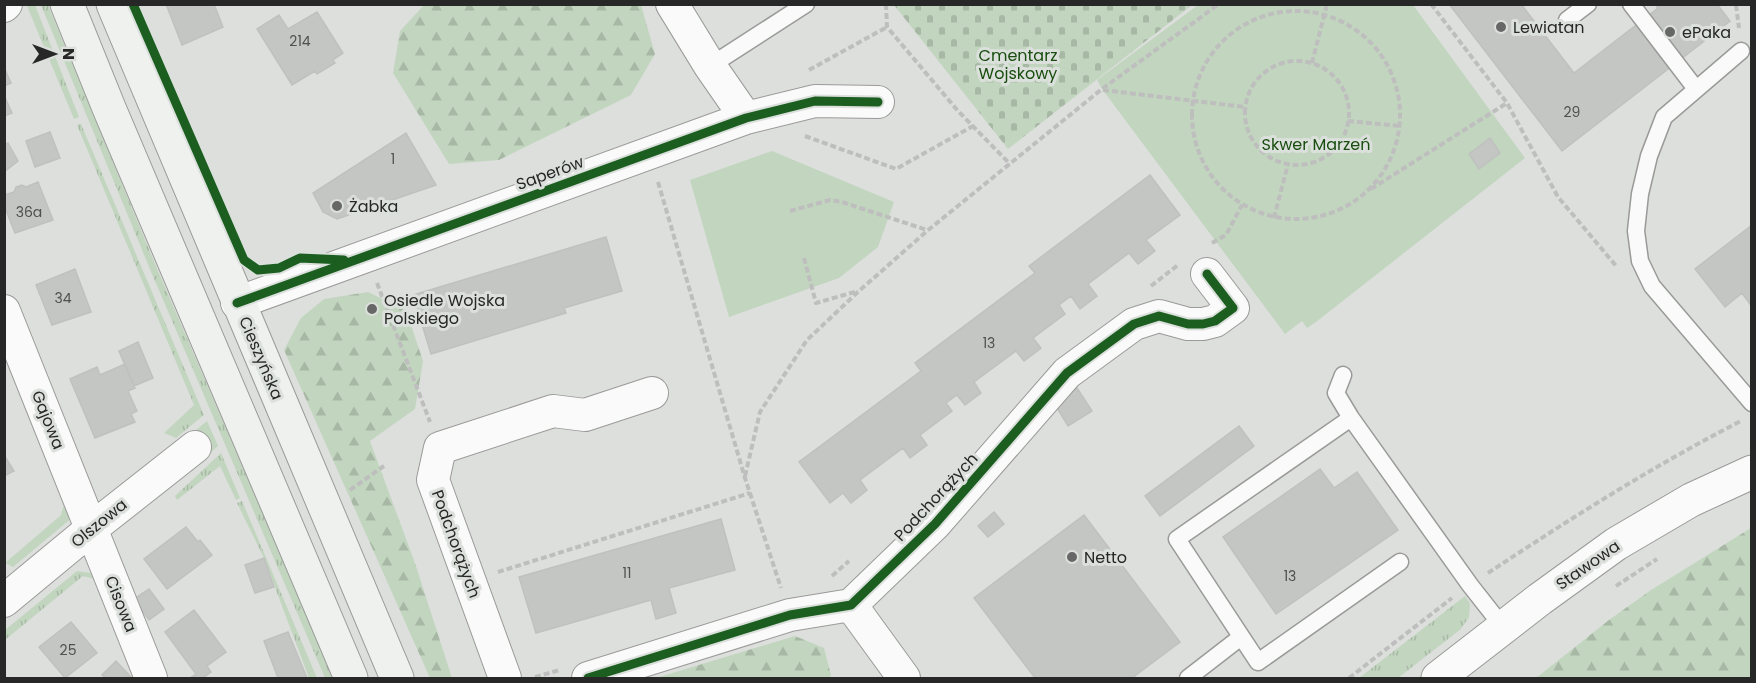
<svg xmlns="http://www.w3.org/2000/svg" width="1756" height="683" font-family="Poppins,sans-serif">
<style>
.grass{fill:url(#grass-tufts)}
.forest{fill:url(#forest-firs)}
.cemetery{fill:url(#cemetery-stones)}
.green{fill:#c2d6bf}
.building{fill:#c4c6c4;stroke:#bfc1bf;stroke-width:1.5}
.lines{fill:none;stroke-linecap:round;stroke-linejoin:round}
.service-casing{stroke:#9a9b99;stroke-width:19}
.minor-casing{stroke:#9a9b99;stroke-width:34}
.tertiary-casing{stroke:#9a9b99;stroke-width:35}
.secondary-casing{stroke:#9a9b99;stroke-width:35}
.path{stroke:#bdbebd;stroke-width:4;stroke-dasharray:6 3;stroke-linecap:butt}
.service{stroke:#fafafa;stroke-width:16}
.minor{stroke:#fafafa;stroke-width:32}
.tertiary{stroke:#fafafa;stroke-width:33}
.secondary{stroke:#eef1ed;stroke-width:33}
.cycleway-casing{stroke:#dce0dc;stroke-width:13}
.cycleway{stroke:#1b5e20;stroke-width:9}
.poi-dot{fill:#666766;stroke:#dce0dc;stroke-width:2}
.labels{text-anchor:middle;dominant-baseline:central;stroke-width:6;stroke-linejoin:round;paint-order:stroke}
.number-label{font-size:14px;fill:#4f504f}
.poi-label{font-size:16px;fill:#262726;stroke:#dce0dc;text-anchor:start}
.park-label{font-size:16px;fill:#184d0f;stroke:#dce0dc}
.street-label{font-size:16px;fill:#262726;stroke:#dce0dc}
</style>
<defs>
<pattern id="grass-tufts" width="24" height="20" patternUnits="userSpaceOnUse" patternTransform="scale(1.5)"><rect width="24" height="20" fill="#c2d6bf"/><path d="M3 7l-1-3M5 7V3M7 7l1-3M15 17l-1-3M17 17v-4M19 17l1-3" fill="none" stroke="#a7b8a4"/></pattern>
<pattern id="forest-firs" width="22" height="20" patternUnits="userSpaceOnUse" patternTransform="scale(1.5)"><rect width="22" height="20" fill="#c2d6bf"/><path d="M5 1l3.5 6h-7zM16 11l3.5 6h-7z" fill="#a7b8a4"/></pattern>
<pattern id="cemetery-stones" width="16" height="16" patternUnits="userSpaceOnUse" patternTransform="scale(1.5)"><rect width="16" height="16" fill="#c2d6bf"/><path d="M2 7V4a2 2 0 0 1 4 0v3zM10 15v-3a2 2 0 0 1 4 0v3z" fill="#a7b8a4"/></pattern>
</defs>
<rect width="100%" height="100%" fill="#dddfdd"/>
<!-- grass -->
<path class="grass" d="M29,4l6,1 44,112 -5,2 -47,-113z
M41,5h7l110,266 176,407h-9l-173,-404z
M81,124l123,291 -28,23 -12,-5 30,-28 -117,-280z
M207,421l11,25 -11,10 -17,-21z
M221,453l19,45 -4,2 -16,-34 -43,34 -2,-4z
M65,501l8,16 -60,50 -8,-4 56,-48z
M242,501l75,177h-8l-45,-120 -27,-55z
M77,571l14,2 7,7 -15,-4 -78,64v-10z
M1465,596l5,7 -1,14 -8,12 -63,49h-39z"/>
<!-- forest -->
<path class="forest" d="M425,4l216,1 14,49 -24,41 -132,65 -50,4 -56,-91 7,-42z
M368,292l38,18 17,51 -8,48 -45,32 46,125 36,112h-22l-146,-328 17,-32 23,-19z
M1751,528v150h-215l73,-58 42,-30z
M795,636l29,12 7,27 -2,3h-173z"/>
<!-- cemetery -->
<path class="cemetery" d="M894,5h298l-184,144z"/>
<!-- green -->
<path class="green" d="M1198,5h215l112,153 -209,164 -9,6 -5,-7 -17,13 -183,-245 -5,-9z
M772,151l122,51 -16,45 -39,31 -110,39 -39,-137z"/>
<!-- building -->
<path class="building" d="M166,4h48l9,23 -41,18z
M1449,4h72l53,69 84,-65 -3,-4h62l13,17 -168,130z
M317,12l26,41 -10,7 2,3 -18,11 -2,-3 -23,14 -35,-56 22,-14 9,14z
M4,67l7,16 -7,3z
M4,95l8,18 -8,3z
M50,132l10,26 -25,9 -9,-26z
M406,133l30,52 -99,34 -14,-7 -10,-19z
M1490,138l10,15 -21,16 -10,-15z
M8,143l10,18 -14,11v-27z
M1150,175l30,40 -34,25 9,11 -17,13 -9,-11 -41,31 9,12 -17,13 -9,-13 -12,9 6,9 -32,24 8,10 -17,13 -8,-10 -42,31 7,11 -16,12 -8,-10 -11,8 6,8 -32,24 7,10 -17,13 -7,-10 -43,32 7,10 -16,13 -8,-10 -13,10 -31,-41 122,-91 -6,-8 120,-90 -6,-7z
M38,182l15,38 -38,13 -11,-28v-10l10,-3 2,-5 6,-2 4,2z
M1752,225v77l-2,2 -8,-11 -17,14 -30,-38z
M606,237l16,54 -58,17 2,5 -135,41 -18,-59z
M75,269l16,43 -39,13 -16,-40z
M138,342l15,36 -19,8 -15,-35z
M125,364l10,24 -7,3 9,20 -6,3 4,8 -40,16 -25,-59 27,-12 3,8z
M1077,388l15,23 -24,15 -14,-23z
M1239,426l15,20 -94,70 -15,-20z
M4,455l10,16 -10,5z
M1320,469l14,19 23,-16 41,58 -122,84 -53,-77z
M994,512l10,12 -16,13 -10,-11z
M1084,515l96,127 -48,36h-97l-61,-80z
M721,519l14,51 -66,18 7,25 -20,6 -5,-19 -115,33 -17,-56z
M186,527l12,15 2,-2 12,15 -45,34 -23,-30z
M264,558l10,29 -19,6 -10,-28z
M149,589l15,20 -15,11 -15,-21z
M194,610l32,42 -19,14 4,6 -8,6h-13l6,-4 -31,-42z
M71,622l26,31 -32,25 -26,-31z
M288,632l19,46h-29l-14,-37z
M116,661l15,16 -1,1h-24l-4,-3z"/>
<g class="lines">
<!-- service casing -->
<g class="service-casing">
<path id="service" d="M1631,4l65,85
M1567,20l21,-16
M1741,51l-77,66 -15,39 -9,38 -4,37 4,30 12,25 100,117
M710,66l96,-62
M1343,375l-7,18 15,25 119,167 33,42
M1351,418l-174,121 81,123 142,-100
M1188,678l53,-41"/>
</g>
<!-- minor casing -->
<g class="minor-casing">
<path id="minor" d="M672,4l38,62 36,52
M4,6l2,-2
M237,303l509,-185 69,-17 63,1
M4,311l147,367
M4,601l87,-72 104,-82
M851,605l53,73
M505,678l-72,-198 7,-32 113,-37 32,4 67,-22
M588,678l202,-63 61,-10 84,-81 132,-151 67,-49 25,-8 29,8h15l12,-3 18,-13 -26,-34"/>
</g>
<!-- tertiary casing -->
<g class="tertiary-casing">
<path id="tertiary" d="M1438,678l102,-79 76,-55 75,-44 61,-28"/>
</g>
<!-- secondary casing -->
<g class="secondary-casing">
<path id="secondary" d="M67,4l42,104 242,570
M113,4l284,674"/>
</g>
<!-- path -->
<path class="path" d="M886,4l1,23 71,84 52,53
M1431,4l76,99 51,94 59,70
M1736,5l3,23
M1192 115a104 104 0 1 1 208 0a104 104 0 1 1-208 0Z
M1245 113a52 52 0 1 1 104 0a52 52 0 1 1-104 0Z
M1312,63l15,-59
M809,70l78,-43
M1103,90l142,17
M1348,121l52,5
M805,136l91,33 77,-43
M658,182l87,296 36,110
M1371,189l136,-86
M790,211l40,-11 12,2 85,28
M1274,218l14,-54
M1212,243l14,-8 16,-30
M804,258l12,45 42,-12
M377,283l53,139
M1151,286l27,-21
M745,476l15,-64 47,-72 52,-49 68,-60 175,-142 117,-85
M350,490l34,-24
M498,572l252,-79
M1488,573c82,-54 165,-107 253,-152
M832,576l17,-15
M1616,586l41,-27
M535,677l25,-7
M1349,678l103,-80"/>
<!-- service -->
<use href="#service" class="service"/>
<!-- minor -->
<use href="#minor" class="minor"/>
<!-- tertiary -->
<use href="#tertiary" class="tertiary"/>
<!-- secondary -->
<use href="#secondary" class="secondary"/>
<!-- cycleway casing -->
<g class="cycleway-casing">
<path id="cycleway" d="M133,4l111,256 14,10 21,-2 21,-10 44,2
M237,303l509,-185 69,-17 63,1
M588,678l202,-63 61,-10 84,-81 132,-151 67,-49 25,-8 29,8h15l12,-3 18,-13 -26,-34"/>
</g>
<!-- cycleway -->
<use href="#cycleway" class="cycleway"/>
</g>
<!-- markers -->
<g class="poi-dot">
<circle cx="1501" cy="27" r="6"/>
<circle cx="1670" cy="32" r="6"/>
<circle cx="337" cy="206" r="6"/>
<circle cx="372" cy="309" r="6"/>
<circle cx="1072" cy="557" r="6"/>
</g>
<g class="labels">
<!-- number labels -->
<g class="number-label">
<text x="300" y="41">214</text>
<text x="1572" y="112">29</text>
<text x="393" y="159">1</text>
<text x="29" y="212">36a</text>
<text x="63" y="298">34</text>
<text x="989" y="343">13</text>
<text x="627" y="573">11</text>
<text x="1290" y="576">13</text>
<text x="68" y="650">25</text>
</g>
<!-- poi labels -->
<g class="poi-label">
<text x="1513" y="27">Lewiatan</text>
<text x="1682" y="32">ePaka</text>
<text x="349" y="206">Żabka</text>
<text x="384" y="300">Osiedle Wojska<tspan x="384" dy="18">Polskiego</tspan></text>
<text x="1084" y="557">Netto</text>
</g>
<!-- park labels -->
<g class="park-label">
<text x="1018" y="55">Cmentarz<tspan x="1018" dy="18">Wojskowy</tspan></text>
<text x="1316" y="144">Skwer Marzeń</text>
</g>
<!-- street labels -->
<g class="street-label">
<text transform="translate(550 173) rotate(-20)">Saperów</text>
<text transform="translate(261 358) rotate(67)">Cieszyńska</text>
<text transform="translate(48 420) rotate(68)">Gajowa</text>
<text transform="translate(936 497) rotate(-47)">Podchorążych</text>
<text transform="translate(99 523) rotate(-39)">Olszowa</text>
<text transform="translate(456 544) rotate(70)">Podchorążych</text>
<text transform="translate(1588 565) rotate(-35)">Stawowa</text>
<text transform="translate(121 604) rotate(68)">Cisowa</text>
</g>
</g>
<!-- border -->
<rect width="1756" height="683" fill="none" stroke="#262726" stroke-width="12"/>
<!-- north arrow -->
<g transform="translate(54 54) rotate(90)" stroke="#dce0dc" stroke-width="4.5" paint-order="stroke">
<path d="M0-4.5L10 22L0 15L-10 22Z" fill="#262726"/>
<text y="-9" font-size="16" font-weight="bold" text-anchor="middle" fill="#262726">N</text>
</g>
</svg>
